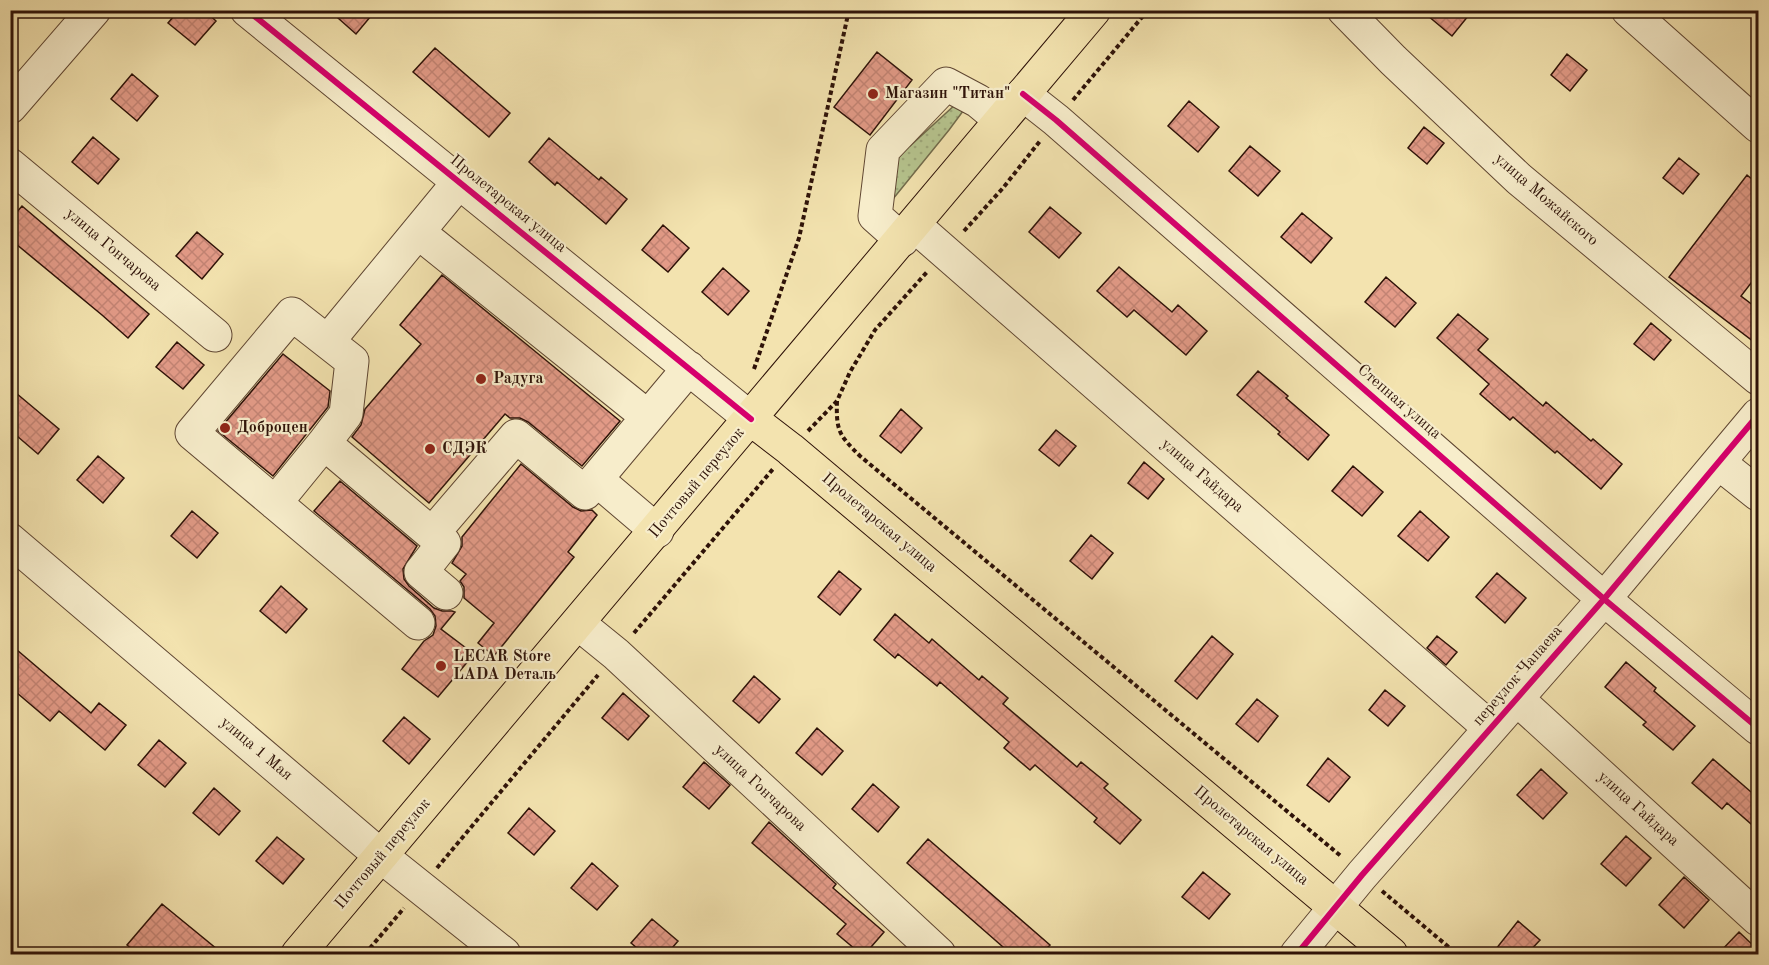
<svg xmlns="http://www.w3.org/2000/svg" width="1769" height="965" font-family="'Old Standard TT',serif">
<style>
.grass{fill:url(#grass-dots);stroke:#726b4b;stroke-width:1.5}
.building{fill:url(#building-cross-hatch);stroke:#2e1208;stroke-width:1.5}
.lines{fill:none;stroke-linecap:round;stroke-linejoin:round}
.minor-casing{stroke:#5f4632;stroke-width:35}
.major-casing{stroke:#2e1208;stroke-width:35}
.path{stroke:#2e1208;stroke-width:4;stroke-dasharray:4.5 3;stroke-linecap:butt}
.minor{stroke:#f7edcb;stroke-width:33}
.major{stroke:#f3e3af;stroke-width:33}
.cycleway-casing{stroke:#f7edcb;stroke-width:10}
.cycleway{stroke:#d6006c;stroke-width:6}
.poi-dot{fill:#8f2418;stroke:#f7edcb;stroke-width:2}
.labels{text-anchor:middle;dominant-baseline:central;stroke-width:4.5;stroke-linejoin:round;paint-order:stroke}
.poi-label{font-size:16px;font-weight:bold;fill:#2e1208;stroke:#f7edcb;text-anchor:start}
.street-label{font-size:16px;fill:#2e1208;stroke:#f7edcb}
</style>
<defs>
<pattern id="grass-dots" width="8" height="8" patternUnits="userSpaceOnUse" patternTransform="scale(1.5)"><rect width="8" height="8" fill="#b6c48e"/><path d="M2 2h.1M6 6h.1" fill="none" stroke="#9da779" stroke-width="1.8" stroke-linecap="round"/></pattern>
<pattern id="building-cross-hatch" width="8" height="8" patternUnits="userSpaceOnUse" patternTransform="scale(1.5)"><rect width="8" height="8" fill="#e39b88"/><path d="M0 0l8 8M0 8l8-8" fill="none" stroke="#c38474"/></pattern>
</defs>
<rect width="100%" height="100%" fill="#f3e3af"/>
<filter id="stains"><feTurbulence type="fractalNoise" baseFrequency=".00333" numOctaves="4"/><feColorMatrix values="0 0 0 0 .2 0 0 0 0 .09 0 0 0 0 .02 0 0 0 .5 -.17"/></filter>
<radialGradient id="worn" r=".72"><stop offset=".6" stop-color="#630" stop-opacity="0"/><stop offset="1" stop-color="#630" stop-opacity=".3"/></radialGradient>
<!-- grass -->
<path class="grass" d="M957,103h12l-20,27 -65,80 11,-62 15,-2z"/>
<!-- building -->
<path class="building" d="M179,10h25l12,11 -21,24 -27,-22z
M329,10h47l-20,24z
M1421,10h52l-21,26z
M435,48l75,65 -21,24 -76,-65z
M877,52l35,28 -42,55 -36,-28z
M1567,54l20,16 -17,21 -19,-16z
M132,74l26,22 -21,25 -26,-22z
M1189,101l30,26 -21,25 -30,-26z
M1424,127l20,16 -17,21 -19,-16z
M93,137l26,22 -21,25 -26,-22z
M549,138l50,42 2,-3 26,22 -21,25 -49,-42 -2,3 -26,-23z
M1250,146l30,25 -22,25 -29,-25z
M1679,158l20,16 -16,20 -20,-16z
M1747,175l11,9v90l-17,22 17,13v36l-89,-68z
M22,206l127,108 -21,24 -26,-23 -92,-76v-19z
M1050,207l31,26 -22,25 -30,-26z
M1302,213l30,25 -21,25 -30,-26z
M663,225l26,23 -21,24 -26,-22z
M197,232l26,22 -21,25 -26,-23z
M1119,267l53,45 6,-7 29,26 -21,24 -52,-45 -7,7 -30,-26z
M723,268l26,23 -21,24 -26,-23z
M442,275l178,146 -38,45 -54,-44 -8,-4h-10l-5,-4 -76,89 -77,-66 9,-12 4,-16 56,-65 -21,-19z
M1386,277l30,26 -21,24 -30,-25z
M1458,314l30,25 -10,11 65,56 3,-4 45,39 2,-2 29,25 -21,25 -44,-38 -2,2 -42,-36 -3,3 -30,-26 9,-10 -52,-46z
M1651,323l20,17 -17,20 -20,-16z
M177,342l27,23 -21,24 -27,-22z
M283,354l47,37 -2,16 -55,69 -55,-45z
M1258,371l30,25 -2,2 43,37 -21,25 -30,-26 2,-2 -43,-37z
M10,388l49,41 -21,25 -28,-24z
M901,409l21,19 -21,25 -21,-17z
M1056,430l20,16 -17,20 -20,-16z
M98,456l26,22 -21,25 -26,-23z
M1144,462l20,17 -16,20 -20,-16z
M521,464l52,43 8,4 11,-1 5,5 -29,37 6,5 -80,99 -16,-13 16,-20 -30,-25v-11l-4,-6 6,-7 -14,-11 10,-17v-9z
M1353,466l30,26 -21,24 -30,-25z
M340,481l77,65 -14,23 1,10 5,7 25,22 8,3h10l3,1 -14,17 33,25 -36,43 -36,-28 22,-28 9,-6 3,-9 -1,-10 -5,-7 -116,-98z
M192,511l26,22 -21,25 -26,-22z
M1420,511l29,26 -21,24 -30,-25z
M1091,535l22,18 -21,26 -22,-18z
M839,571l22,18 -21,26 -22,-18z
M1497,573l29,25 -21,25 -29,-26z
M281,586l26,23 -21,24 -26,-22z
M895,614l34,29 3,-4 47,41 3,-4 26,22 -5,6 74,63 4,-5 27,22 -4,4 37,32 -21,24 -26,-22 3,-4 -62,-53 -5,5 -26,-22 5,-6 -69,-60 -3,4 -39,-32 -3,4 -21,-18z
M1212,636l21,18 -36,45 -22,-18z
M1437,636l20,16 -11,13 -19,-17z
M10,644l81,69 8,-10 27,22 -21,25 -46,-39 -9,10 -40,-34z
M1626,662l30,26 -2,3 41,35 -22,24 -30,-25 3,-3 -41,-35z
M754,676l26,23 -21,24 -26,-22z
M1385,690l20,16 -17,20 -19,-16z
M623,693l26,23 -21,24 -26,-22z
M1257,699l21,17 -20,26 -22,-18z
M404,717l26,22 -21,25 -26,-23z
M817,728l26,23 -21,24 -26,-22z
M159,740l27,23 -21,24 -27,-22z
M1328,758l22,19 -21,25 -22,-17z
M1713,759l45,39v32l-31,-27 -5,6 -30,-26z
M704,762l26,23 -21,24 -26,-22z
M1541,769l26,24 -24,26 -26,-24z
M873,784l26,23 -21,25 -26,-23z
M214,788l26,23 -21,24 -26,-22z
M529,808l26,23 -21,24 -26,-22z
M769,822l67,62 -3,4 51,44 -19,22h-4l-24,-20 9,-10 -94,-81z
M1626,836l25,22 -25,28 -25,-22z
M277,837l27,22 -21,25 -27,-23z
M928,839l122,106 -9,9h-45l7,-7 -96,-84z
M592,863l26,23 -21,24 -26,-22z
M1203,872l27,22 -21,25 -27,-22z
M1684,877l25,23 -25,28 -25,-23z
M162,904l61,50h-85l-11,-9z
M652,919l26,22 -11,13h-23l-13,-11z
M1518,921l22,19 -13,14h-35z
M1739,932l19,18v4h-40z"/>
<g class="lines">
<!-- minor casing -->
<g class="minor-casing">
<path id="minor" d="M247,10l504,409
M1344,10l49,50 126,119 239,199
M1628,10l130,116
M1023,94l33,26 548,479 154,129
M10,107l84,-97
M10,165l205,170
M914,225l576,503
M418,232l230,185
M902,240l-27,-24 8,-66 63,-66 32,17 23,19
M328,341l131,-159
M1719,463l39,31
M275,503l49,-60
M657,531l-61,-52 93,-111
M10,540l371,316 123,98
M446,593l-25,-21 23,-29 -12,-9 84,-98 69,57 11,-14
M418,623l-226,-190 100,-119 60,47 -6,53 -22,29 108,91
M579,624l37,30 323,300
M1517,699l241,220
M1297,954l65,-79 242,-276 154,-184"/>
</g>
<!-- major casing -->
<g class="major-casing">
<path id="major" d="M751,419l39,30 601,505
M298,954l796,-944"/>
</g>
<!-- path -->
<path class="path" d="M1073,100l75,-90
M964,231l39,-43 37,-47
M754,369l45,-131 50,-228
M837,401c-1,30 2,34 23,55l482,401
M808,431l29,-30 13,-29 25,-42 52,-58
M634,633l139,-164
M437,868l161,-193
M1382,891l75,63
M365,954l39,-46"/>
<!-- minor -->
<use href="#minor" class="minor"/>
<!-- major -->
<use href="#major" class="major"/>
<!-- cycleway casing -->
<g class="cycleway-casing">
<path id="cycleway" d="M247,10l504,409
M1023,94l33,26 548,479 154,129
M1297,954l65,-79 242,-276 154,-184"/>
</g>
<!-- cycleway -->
<use href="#cycleway" class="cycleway"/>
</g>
<!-- markers -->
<g class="poi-dot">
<circle cx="873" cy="94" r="6"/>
<circle cx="481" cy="379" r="6"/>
<circle cx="225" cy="428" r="6"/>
<circle cx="430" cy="449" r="6"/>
<circle cx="441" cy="666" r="6"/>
</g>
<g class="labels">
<!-- poi labels -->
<g class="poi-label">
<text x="885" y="94">Магазин "Титан"</text>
<text x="493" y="379">Радуга</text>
<text x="237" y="428">Доброцен</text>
<text x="442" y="449">СДЭК</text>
<text x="453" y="657">LECAR Store<tspan x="453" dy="18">LADA Dеталь</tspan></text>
</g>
<!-- street labels -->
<g class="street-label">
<text transform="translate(1546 200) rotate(41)">улица Можайского</text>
<text transform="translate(508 204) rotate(39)">Пролетарская улица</text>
<text transform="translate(113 250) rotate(40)">улица Гончарова</text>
<text transform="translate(1399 402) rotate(41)">Степная улица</text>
<text transform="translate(1202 476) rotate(41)">улица Гайдара</text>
<text transform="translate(697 483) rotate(-50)">Почтовый переулок</text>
<text transform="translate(879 523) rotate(40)">Пролетарская улица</text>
<text transform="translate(1518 676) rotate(-49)">переулок Чапаева</text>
<text transform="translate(256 749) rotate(40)">улица 1 Мая</text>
<text transform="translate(760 788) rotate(43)">улица Гончарова</text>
<text transform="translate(1638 809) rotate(42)">улица Гайдара</text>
<text transform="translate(1251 836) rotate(40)">Пролетарская улица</text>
<text transform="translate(383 854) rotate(-50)">Почтовый переулок</text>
</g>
</g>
<!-- margin -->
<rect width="1769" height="965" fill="none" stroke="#f3e3af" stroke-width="36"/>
<rect x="12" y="12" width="1745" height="941" fill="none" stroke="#2e1208" stroke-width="3"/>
<rect x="18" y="18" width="1733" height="929" fill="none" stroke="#2e1208" stroke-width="1.5"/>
<rect width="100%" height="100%" filter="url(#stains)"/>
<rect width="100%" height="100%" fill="url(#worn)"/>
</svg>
